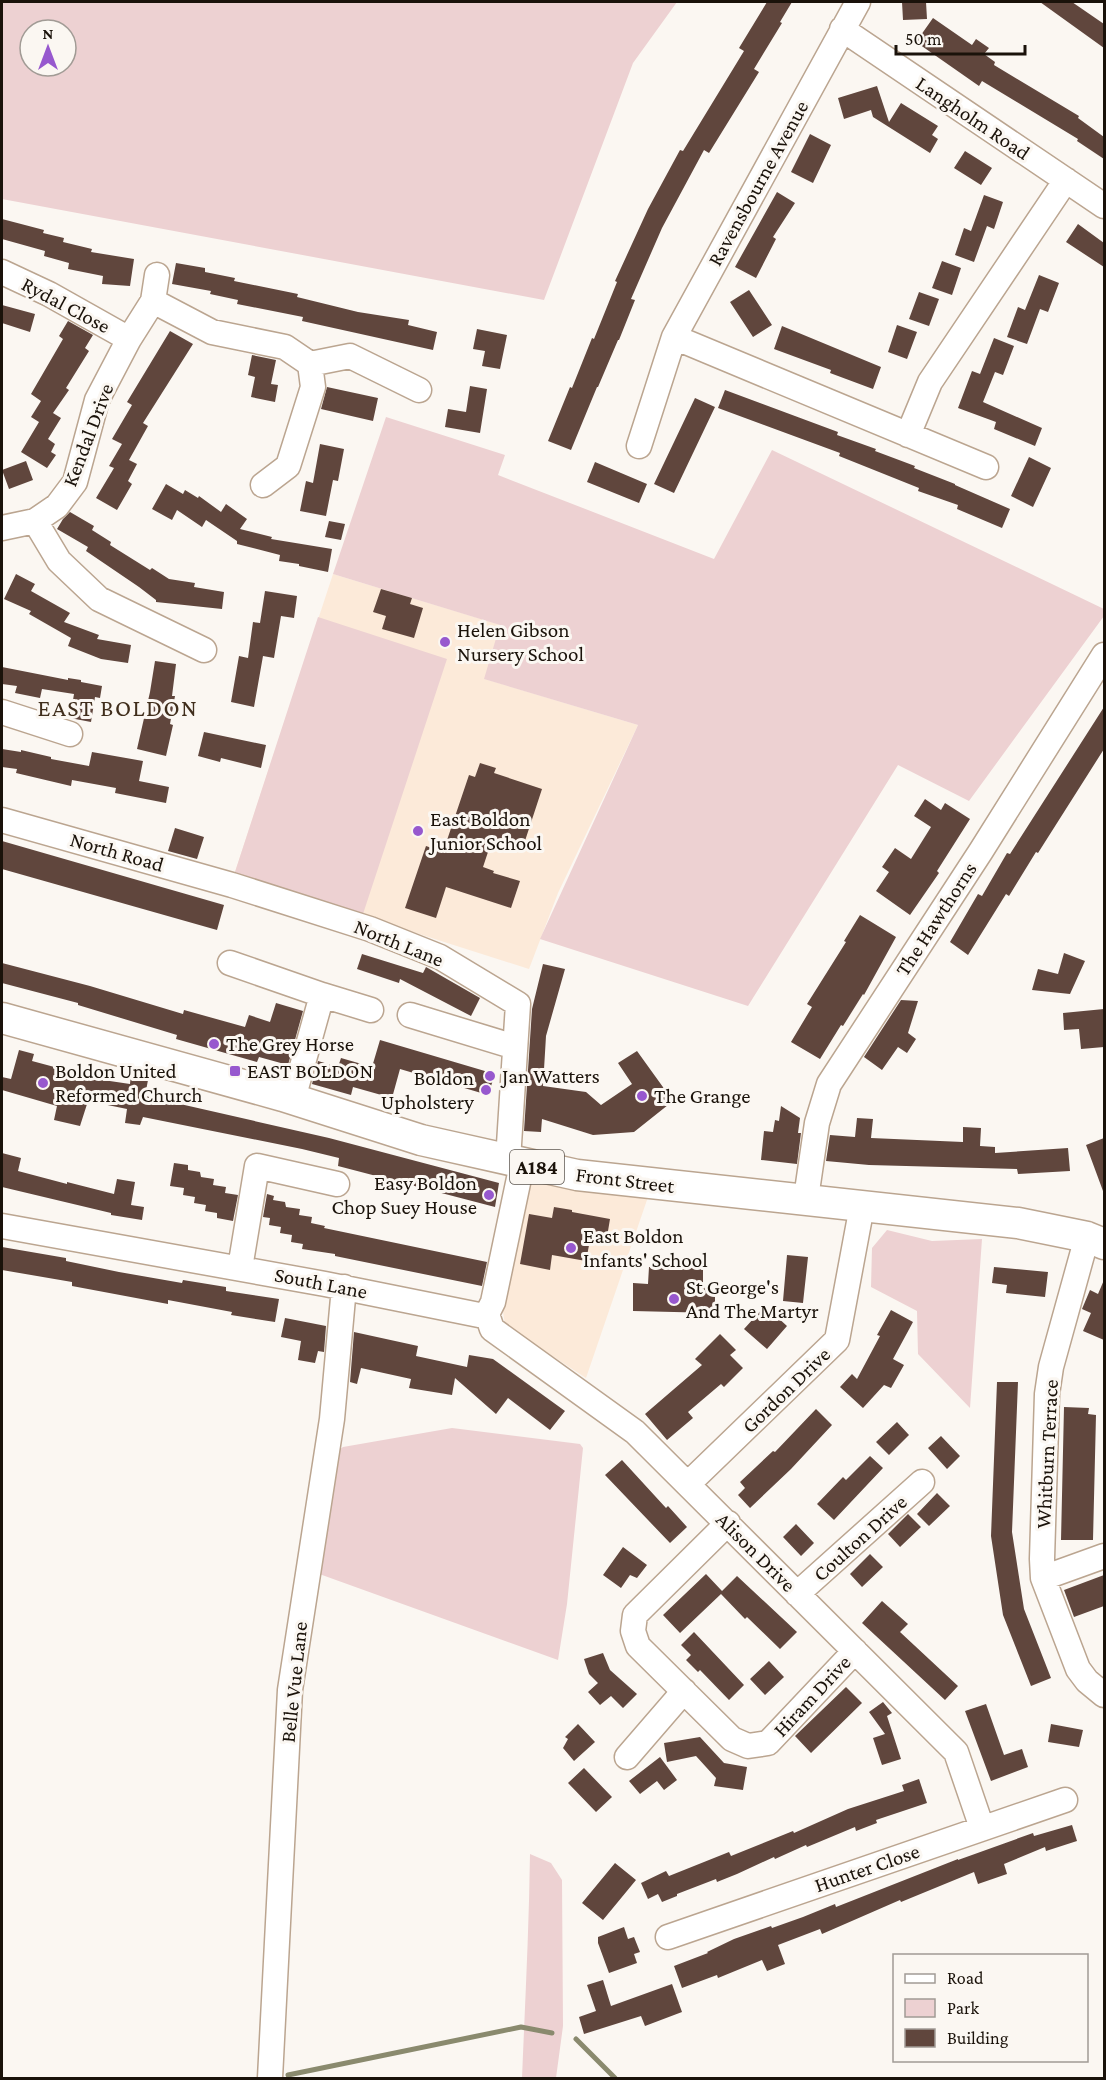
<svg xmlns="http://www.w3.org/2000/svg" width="1106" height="2080" font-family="'Crimson Pro',serif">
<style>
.built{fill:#fcead9}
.green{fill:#edd1d2;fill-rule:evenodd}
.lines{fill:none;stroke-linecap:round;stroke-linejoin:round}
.stream{stroke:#8a8a6e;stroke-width:5}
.building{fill:#60463d}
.minor-casing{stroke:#bba590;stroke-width:27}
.major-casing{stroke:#bba590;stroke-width:33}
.minor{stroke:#fff;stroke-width:24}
.major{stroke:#fff;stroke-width:30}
.poi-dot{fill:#9758ce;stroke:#fbf7f2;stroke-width:2}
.labels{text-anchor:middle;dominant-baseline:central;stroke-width:6;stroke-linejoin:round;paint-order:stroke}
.shield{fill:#fbf7f2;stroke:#5e5750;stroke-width:1.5}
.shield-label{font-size:20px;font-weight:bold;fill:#1a120a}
.street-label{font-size:21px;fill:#1a120a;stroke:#fbf7f2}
.poi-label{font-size:21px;fill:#1a120a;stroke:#fbf7f2;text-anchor:start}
.quarter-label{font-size:24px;letter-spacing:1.5px;fill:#402e1c;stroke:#fbf7f2}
</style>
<rect width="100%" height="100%" fill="#fbf7f2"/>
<!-- built -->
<path class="built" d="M333,574l168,51 -16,54 153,46 -80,168 -29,76 -295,-94z
M525,1179l123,18 -62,181 -81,-53 -4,-27z"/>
<!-- green -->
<path class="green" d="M2,2h675l-44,61 -89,237 -542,-101zM30,30h36v36h-36z
M386,417l119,38 -7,20 216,84 58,-109 332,159v7l-135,185 -71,-36 -150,241 -208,-67 98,-214 -154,-46 16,-54 -167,-51z
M318,617l129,42 -85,258 -128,-42z
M887,1230l45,11 50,-2 -12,169 -52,-54 -1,-43 -46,-24 1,-39z
M452,1428l128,16 3,4 -16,156 -9,56 -247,-89 22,-117 10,-7z
M530,1854l21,9 11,17 1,146 -7,52h-34c3,-74 7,-149 8,-224z"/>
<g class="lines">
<!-- stream -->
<path class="stream" d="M576,2039l39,39
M288,2075l233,-48 31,6"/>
</g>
<!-- building -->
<path class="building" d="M767,2h25l-12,20 2,1 -28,46 5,3 -50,81 -5,-3 -42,78 -31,71 4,1 -16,40h-1l-20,47h-1l-26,63 -23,-9 22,-54 2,1 20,-50 2,1 23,-57 -2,-1 33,-72 32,-59 3,1 61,-100 -5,-3z
M902,2h24l1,17 -24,1z
M1040,2h32l32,22v24z
M933,18l39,27 4,-6 13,9 -5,6 11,8 -1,3 85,51 -1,2 26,19v22l-27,-18 1,-2 -96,-58 -3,5 -63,-44z
M877,86l12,36 12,-19 37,23 -6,9 6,4 -8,14 -57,-36 -2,-7 -27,9 -6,-21z
M810,134l21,11 -18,38 -22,-11z
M965,151l27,17 -11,17 -27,-17z
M777,192l18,11 -22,34 3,2 -20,39 -21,-11z
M984,195l19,7 -9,27 -7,-3 -13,36 -19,-7 9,-27 7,3z
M2,219l42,11 -1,3 21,5 -1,4 29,7 -1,3 43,7 -4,27 -28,-2 1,-8 -35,-7 1,-6 -25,-7 1,-5 -43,-12z
M1078,224l26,19v24l-38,-25z
M942,261l19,7 -9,27 -20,-7z
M176,263l29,5v4l30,6 -1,3 64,13 -1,3 61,15 51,8 -1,5 29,7 -4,18 -131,-29 1,-4 -66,-13 1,-4 -28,-6 1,-3 -39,-7z
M1039,275l20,8 -11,29 -8,-3 -13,35 -20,-7 11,-30 7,3z
M749,290l23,35 -19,12 -23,-35z
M919,292l20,7 -10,27 -20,-7z
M2,305l33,9 -5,18 -28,-9z
M68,321l25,14 -8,13 4,3 -23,37 3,2 -16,23 8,5 -13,21 7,5 -4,8 5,3 -9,13 -26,-16 18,-30 -8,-5 10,-16 -10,-7 32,-55 -4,-3z
M897,325l20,7 -10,27 -19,-7z
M782,326l99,41 -8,22 -43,-16 1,-3 -57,-21z
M477,329l30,6 -7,34 -18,-3 3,-15 -12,-2z
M170,331l23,13 -50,79 5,3 -19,34 8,4 -9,17 4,3 -15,26 -21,-12 18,-30 -5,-2 13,-22 -10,-5 20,-34 -5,-3z
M994,338l20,8 -11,29 -8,-3 -12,30 59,26 -7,18 -41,-17 2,-7 -38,-14 14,-37 8,3z
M252,355l24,5 -5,24 7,1 -3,17 -24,-5 4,-20 -7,-2z
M470,386l17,3 -7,44 -35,-6 3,-18 18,3z
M327,387l51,11 -5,23 -52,-12z
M725,390l113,42 -1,3 39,14 -1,2 40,15 -1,2 41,16v1l55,24 -8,19 -45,-19 1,-4 -40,-14 1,-3 -80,-32 1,-3 -122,-45z
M695,398l20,9 -41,86 -20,-9z
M320,444l24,5 -6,32 -5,-1 -7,36 -26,-5 6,-30 7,2z
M1029,457l22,11 -18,39 -22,-11z
M26,461l7,19 -24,9 -7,-19z
M595,462l52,22 -8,19 -52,-21z
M166,484l17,10 2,-4 13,8 1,-2 22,16 5,-8 21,15 -7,10 32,8 -1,2 61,10 -4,23 -29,-6v-2l-20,-3 1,-6 -43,-11v-3l-31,-21 -4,7 -25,-17 -5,10 -20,-11z
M70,512l24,14 -2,4 19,12 -1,3 40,25 2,-2 17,11 26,4 -1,4 30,5 -2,17 -66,-7v-2l-17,-13 -53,-36 2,-4 -31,-18 6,-10z
M329,521l16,3 -4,16 -16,-3z
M16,574l19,10 -4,7 39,22 -6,9 35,13 -2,4 34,6 -3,18 -27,-4 -33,-13 3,-8 -42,-24 2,-3 -27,-12z
M381,589l31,9 -2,6 13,4 -9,30 -32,-9 4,-13 -13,-4z
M265,591l32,5 -3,22 -13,-2 -7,42 -11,-2 -9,51 -23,-5 8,-46 9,2 5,-36 7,1z
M155,661l21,3 -4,32h3l-5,28 3,1 -7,31 -29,-7 13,-57z
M2,667l66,13v-2l13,2v2l21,4 -2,12 -5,-1 -4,25 -21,-4 4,-24 -32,-5 -2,9 -25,-5 2,-7 -15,-2z
M1104,707v42l-66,104 -2,-1 -27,44 -3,-2 -38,61 -18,-13 28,-48 4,2 25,-43 3,1z
M204,732l62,13 -5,23 -40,-10 -1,4 -22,-6z
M2,749l19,3v-2l30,7v2l38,7 3,-14 51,9 -4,20 30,6 -3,16 -51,-10 1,-5 -44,-8 -1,6 -55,-13 1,-4 -15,-2z
M480,763l16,5 -2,5 48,16 -20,61 -30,-10 -9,27 11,4 -1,2 27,8 -9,27 -65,-21 -10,31 -31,-10 21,-62 17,6 26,-77 6,2z
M925,799l16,11 4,-7 25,16 -33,52 2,2 -29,42 -34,-24 13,-19 -7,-5 13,-19 16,11 20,-32 -17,-11z
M175,828l29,9 -7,22 -29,-8z
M2,841l222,64 -7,25 -215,-61z
M860,915l36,22 -32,58 -1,-1 -20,32 -2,-1 -21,34 -29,-17 21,-35 -5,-3 39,-62 -2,-1z
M1064,953l21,8 -15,33 -38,-4 6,-21 20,5z
M362,954l61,19 3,-6 54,31 -9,18 -71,-37 -1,4 -42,-14z
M2,963l88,23 93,28 1,-4 61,17 4,-12 21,7 6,-19 27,8 -15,54 -29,-8 -2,5 -81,-23 1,-4 -99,-30v-2l-76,-20z
M543,964l22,5 -19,67 -3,50 43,6 15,13 31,-21 -14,-21 19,-12 36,50 -39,31 -41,3 -51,-16 -1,13 -17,-1 8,-122z
M901,1000l17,1 -10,32 8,6 -9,14 -9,-6 -16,23 -18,-13z
M1104,1009v38l-23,2 -2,-20 -15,1 -1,-17z
M380,1040l115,34 -7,21 -88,-26 -8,29 -39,-11 -2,8 -39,-11 6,-23 20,6 3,-9 31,9z
M19,1050l15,4 -2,7 71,19 27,4 1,-10 17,6 -3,16 184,42 170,45 -4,24 -157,-41 1,-8 -37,-9 -159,-32 -3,8 -15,-2 2,-14 -39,-8 -8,25 -26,-6 3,-14 -55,-16v-13l9,2z
M781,1106l19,12 -2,15h3l-4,31 -36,-4 3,-29 9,1 2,-12 4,1z
M857,1118l16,1 -2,19 92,4v-15l18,1 -1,18 15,1v6l73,-5 2,23 -52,3 -1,-5 -148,-4 -43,-4 4,-26 25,2z
M1104,1138v53h-1l-17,-46z
M2,1153l19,5 -3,13 49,13v-2l47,12 3,-15 18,3 -4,23 13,2 -2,13 -31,-5v-2l-109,-26z
M174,1163l14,2v5l12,2 1,5 13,2 -1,6 13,2 -1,6 13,2 -5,26 -16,-3v-5l-12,-2 1,-6 -12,-2 1,-6 -12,-2 1,-7 -14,-2z
M267,1194l7,2 -1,4 12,2 1,5 14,2 -1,6 13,2 -1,6 14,3 -1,2 163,34 -5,24 -147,-30v-2l-33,-5 1,-5 -12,-2 1,-7 -12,-2 1,-6 -12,-2 1,-7 -7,-1z
M554,1207l18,3v2l38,7 -4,24 -16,-3 -4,21 -34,-6 -2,15 -30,-6 9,-50 23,4z
M2,1247l64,11v3l53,11 63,11 1,-3 43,7v4l53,8 -4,23 -44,-7 1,-3 -64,-12v4l-96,-18v-4l-70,-12z
M787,1255l21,2 -5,46 -20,-2z
M649,1267l54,1v18h12v27l-82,-2v-28l15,1z
M994,1267l54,5 -3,25 -39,-4 1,-8 -15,-2z
M1104,1280v60l-21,-9 8,-18 -9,-4 8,-19 8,4z
M765,1306l22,20 -20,23 -23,-20z
M891,1310l22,12 -20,37 11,6 -13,23 -7,-3 -21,23 -23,-21 12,-13 5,5 23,-43 -3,-1z
M285,1318l41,8 -2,26 -6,-1 -3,12 -17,-3 3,-19 -20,-4z
M354,1332l64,14 -2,10 51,11 2,-12 24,4 72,52 -15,19 -42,-32 -12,16 -41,-36 -3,17 -43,-7 2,-9 -50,-11 -4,16 -7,-2z
M720,1334l16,16 -6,5 13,13 -19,19 -3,-3 -33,28 5,6 -26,22 -22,-26 57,-49 -7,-6z
M997,1382h21l-6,150 12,77 27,69 -20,8 -28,-71 -12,-79z
M1064,1407l25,1 -1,6 8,1 -3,125h-32z
M816,1409l16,16 -41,44 -41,39 -12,-13 7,-7 -5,-6 33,-31 2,1z
M897,1422l12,13 -20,20 -13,-13z
M941,1436l19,20 -13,13 -19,-21z
M870,1456l13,12 -49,52 -17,-16 26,-27 3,3z
M622,1460l44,48 2,-2 19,21 -17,16 -65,-68z
M937,1493l13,13 -21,20 -12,-12z
M908,1514l13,13 -21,20 -12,-13z
M796,1524l18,19 -13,13 -18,-19z
M623,1547l24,18 -10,13 -7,-3 -9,13 -18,-13z
M870,1554l13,13 -21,20 -12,-13z
M706,1574l16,17 15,-15 60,56 -17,17 -33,-32 -2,2 -24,-25 -41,39 -17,-18z
M1104,1575v31l-30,11 -10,-27z
M882,1601l26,23 -8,8 58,54 -13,14 -83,-77z
M694,1632l50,53 -15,15 -29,-30 -2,2 -12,-12 5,-5 -10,-10z
M603,1653l7,17 27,24 -14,14 -12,-12 -11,9 -12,-13 10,-9 -9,-9 -5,-15z
M769,1661l15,16 -19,18 -15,-16z
M846,1687l16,16 -51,50 -16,-17z
M883,1702l9,11 -5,3 14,43 -19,6 -9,-27 12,-4 -16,-22z
M986,1704l18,51 18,-6 6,18 -37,14 -26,-70z
M578,1724l17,18 -21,19 -11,-13 5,-9 -3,-2z
M1051,1724l32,6 -4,17 -31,-5z
M700,1737l24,26 23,4 -4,23 -29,-4 2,-8 -20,-22 -29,6 -3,-19z
M660,1757l17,23 -13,10 -7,-9 -17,13 -11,-13z
M584,1768l28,29 -16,15 -28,-29z
M919,1779l8,24 -51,17 1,3 -21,8 -1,-4 -48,20 -1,-2 -31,14 -1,-2 -37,17 -20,8 -1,-3 -39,15v2l-15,6 -4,-8 -10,5 -7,-16 25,-12 3,5 60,-24 2,4 62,-25 1,2 54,-24 56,-18 -2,-6z
M1072,1825l5,16 -31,10 -1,-4 -41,17 3,10 -29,10 -4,-12 -73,30 -1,-2 -78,34 -2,-5 -42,16 7,19 -18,7 -5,-11 -44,18 -1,-3 -35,13 -8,-22 34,-13 -1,-1 27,-13 37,-13 1,2 31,-11 32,-13 1,3 122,-48v1l75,-27 1,3z
M615,1863l21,17 -33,40 -21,-17z
M624,1927l4,12 6,-2 6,15 -6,2 3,9 -28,10 -11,-30v-6z
M603,1980l8,26 61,-22 10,28 -37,14 -4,-10 -57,18 -5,-17 17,-6 -9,-26z"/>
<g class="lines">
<!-- minor casing -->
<g class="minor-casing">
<path id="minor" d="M842,29l262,177
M2,272l47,22 80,45
M153,301l59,31 73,15 25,17 3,23 -25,79 -25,19
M674,337l312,130
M310,364l40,-8 69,34
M908,435l22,-53 136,-202
M639,446l35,-109 184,-335
M35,521l24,40 40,38 105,51
M2,528l33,-7 22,-15 18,-24 22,-82 32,-61 24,-38 4,-26
M2,712l68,22
M2,820l230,65 138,44 70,28 78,47 -10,156
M230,963l92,32 -29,104
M322,995l49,15
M410,1015l105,32
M806,1198l11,-75 12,-39 152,-233 123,-196
M2,1226l323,58 154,31 8,-1
M1087,1237l-36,130 -4,27 -5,165 1,19 35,91 9,12 17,14
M240,1268l17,-102 80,18
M487,1314l5,15 143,103 321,320 26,76
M487,1314l6,-12 29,-138
M688,1484l149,-144 25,-134
M728,1523l-93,92 -2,16 5,15 94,93 16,7 20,-3 87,-92
M1043,1578l61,-22
M797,1594l125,-112
M627,1757l57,-66
M668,1937l397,-137
M270,2078l20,-388 42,-271 12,-132"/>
</g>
<!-- major casing -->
<g class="major-casing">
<path id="major" d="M2,1018l281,78 138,44 156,35 441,48 69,14 17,7"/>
</g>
<!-- minor -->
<use href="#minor" class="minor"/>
<!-- major -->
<use href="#major" class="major"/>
</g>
<!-- markers -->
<g class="poi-dot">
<circle cx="445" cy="642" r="6"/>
<circle cx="418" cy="831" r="6"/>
<circle cx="214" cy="1044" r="6"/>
<rect x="229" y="1065" width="12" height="12" rx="3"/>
<circle cx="490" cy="1076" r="6"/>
<circle cx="43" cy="1083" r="6"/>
<circle cx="486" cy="1090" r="6"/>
<circle cx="642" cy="1096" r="6"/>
<circle cx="489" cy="1195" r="6"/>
<circle cx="571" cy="1248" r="6"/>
<circle cx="674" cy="1299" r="6"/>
</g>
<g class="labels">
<!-- shield labels -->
<rect class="shield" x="510" y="1150" width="54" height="34" rx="4.5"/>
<g class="shield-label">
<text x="537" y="1167">A184</text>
</g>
<!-- street labels -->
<g class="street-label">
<text transform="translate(973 118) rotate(34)">Langholm Road</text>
<text transform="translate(758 183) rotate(-61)">Ravensbourne Avenue</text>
<text transform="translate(66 305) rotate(28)">Rydal Close</text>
<text transform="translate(88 435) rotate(-69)">Kendal Drive</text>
<text transform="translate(117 852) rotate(16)">North Road</text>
<text transform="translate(936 919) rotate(-57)">The Hawthorns</text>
<text transform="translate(399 943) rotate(22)">North Lane</text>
<text transform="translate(625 1180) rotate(7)">Front Street</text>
<text transform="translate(321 1283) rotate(11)">South Lane</text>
<text transform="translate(786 1390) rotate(-44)">Gordon Drive</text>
<text transform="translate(1047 1454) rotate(-87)">Whitburn Terrace</text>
<text transform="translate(860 1538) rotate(-42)">Coulton Drive</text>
<text transform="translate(756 1552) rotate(45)">Alison Drive</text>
<text transform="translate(294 1682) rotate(-84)">Belle Vue Lane</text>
<text transform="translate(812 1696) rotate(-47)">Hiram Drive</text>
<text transform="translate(867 1868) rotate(-19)">Hunter Close</text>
</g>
<!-- poi labels -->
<g class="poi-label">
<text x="457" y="630">Helen Gibson<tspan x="457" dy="24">Nursery School</tspan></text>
<text x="430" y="819">East Boldon<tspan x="430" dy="24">Junior School</tspan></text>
<text x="226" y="1044">The Grey Horse</text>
<text x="55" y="1071">Boldon United<tspan x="55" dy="24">Reformed Church</tspan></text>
<text x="247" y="1071">EAST BOLDON</text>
<text x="502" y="1076">Jan Watters</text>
<text x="474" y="1078" text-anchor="end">Boldon<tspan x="474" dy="24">Upholstery</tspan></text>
<text x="654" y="1096">The Grange</text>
<text x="477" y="1183" text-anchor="end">Easy Boldon<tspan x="477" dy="24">Chop Suey House</tspan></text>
<text x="583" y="1236">East Boldon<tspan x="583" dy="24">Infants' School</tspan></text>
<text x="686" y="1287">St George's<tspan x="686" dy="24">And The Martyr</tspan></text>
</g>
<!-- quarter labels -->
<g class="quarter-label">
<text x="118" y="707">EAST BOLDON</text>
</g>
</g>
<!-- border -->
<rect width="1106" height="2080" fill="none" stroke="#1a120a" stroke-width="6"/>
<!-- legend -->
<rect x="893" y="1954" width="195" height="108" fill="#fbf7f2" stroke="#a19b95" stroke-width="1.5"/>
<rect x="905" y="1974" width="30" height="9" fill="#ffffff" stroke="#a19b95" stroke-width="1.5"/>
<text x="947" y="1984" font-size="18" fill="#1a120a">Road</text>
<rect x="905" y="1999" width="30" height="18" fill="#edd1d2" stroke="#a19b95" stroke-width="1.5"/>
<text x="947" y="2014" font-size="18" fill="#1a120a">Park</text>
<rect x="905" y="2029" width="30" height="18" fill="#60463d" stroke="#a19b95" stroke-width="1.5"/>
<text x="947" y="2044" font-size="18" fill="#1a120a">Building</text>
<!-- north arrow -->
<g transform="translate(48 48)"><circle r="28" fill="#fbf7f2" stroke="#a19b95" stroke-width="1.5"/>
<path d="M0-4.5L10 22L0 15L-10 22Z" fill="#9758ce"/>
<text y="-9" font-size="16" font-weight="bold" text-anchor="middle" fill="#1a120a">N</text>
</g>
<!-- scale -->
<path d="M896 45v9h129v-9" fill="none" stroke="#1a120a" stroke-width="3"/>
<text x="905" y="45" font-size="18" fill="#1a120a" stroke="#fbf7f2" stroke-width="4.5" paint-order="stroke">50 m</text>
</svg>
